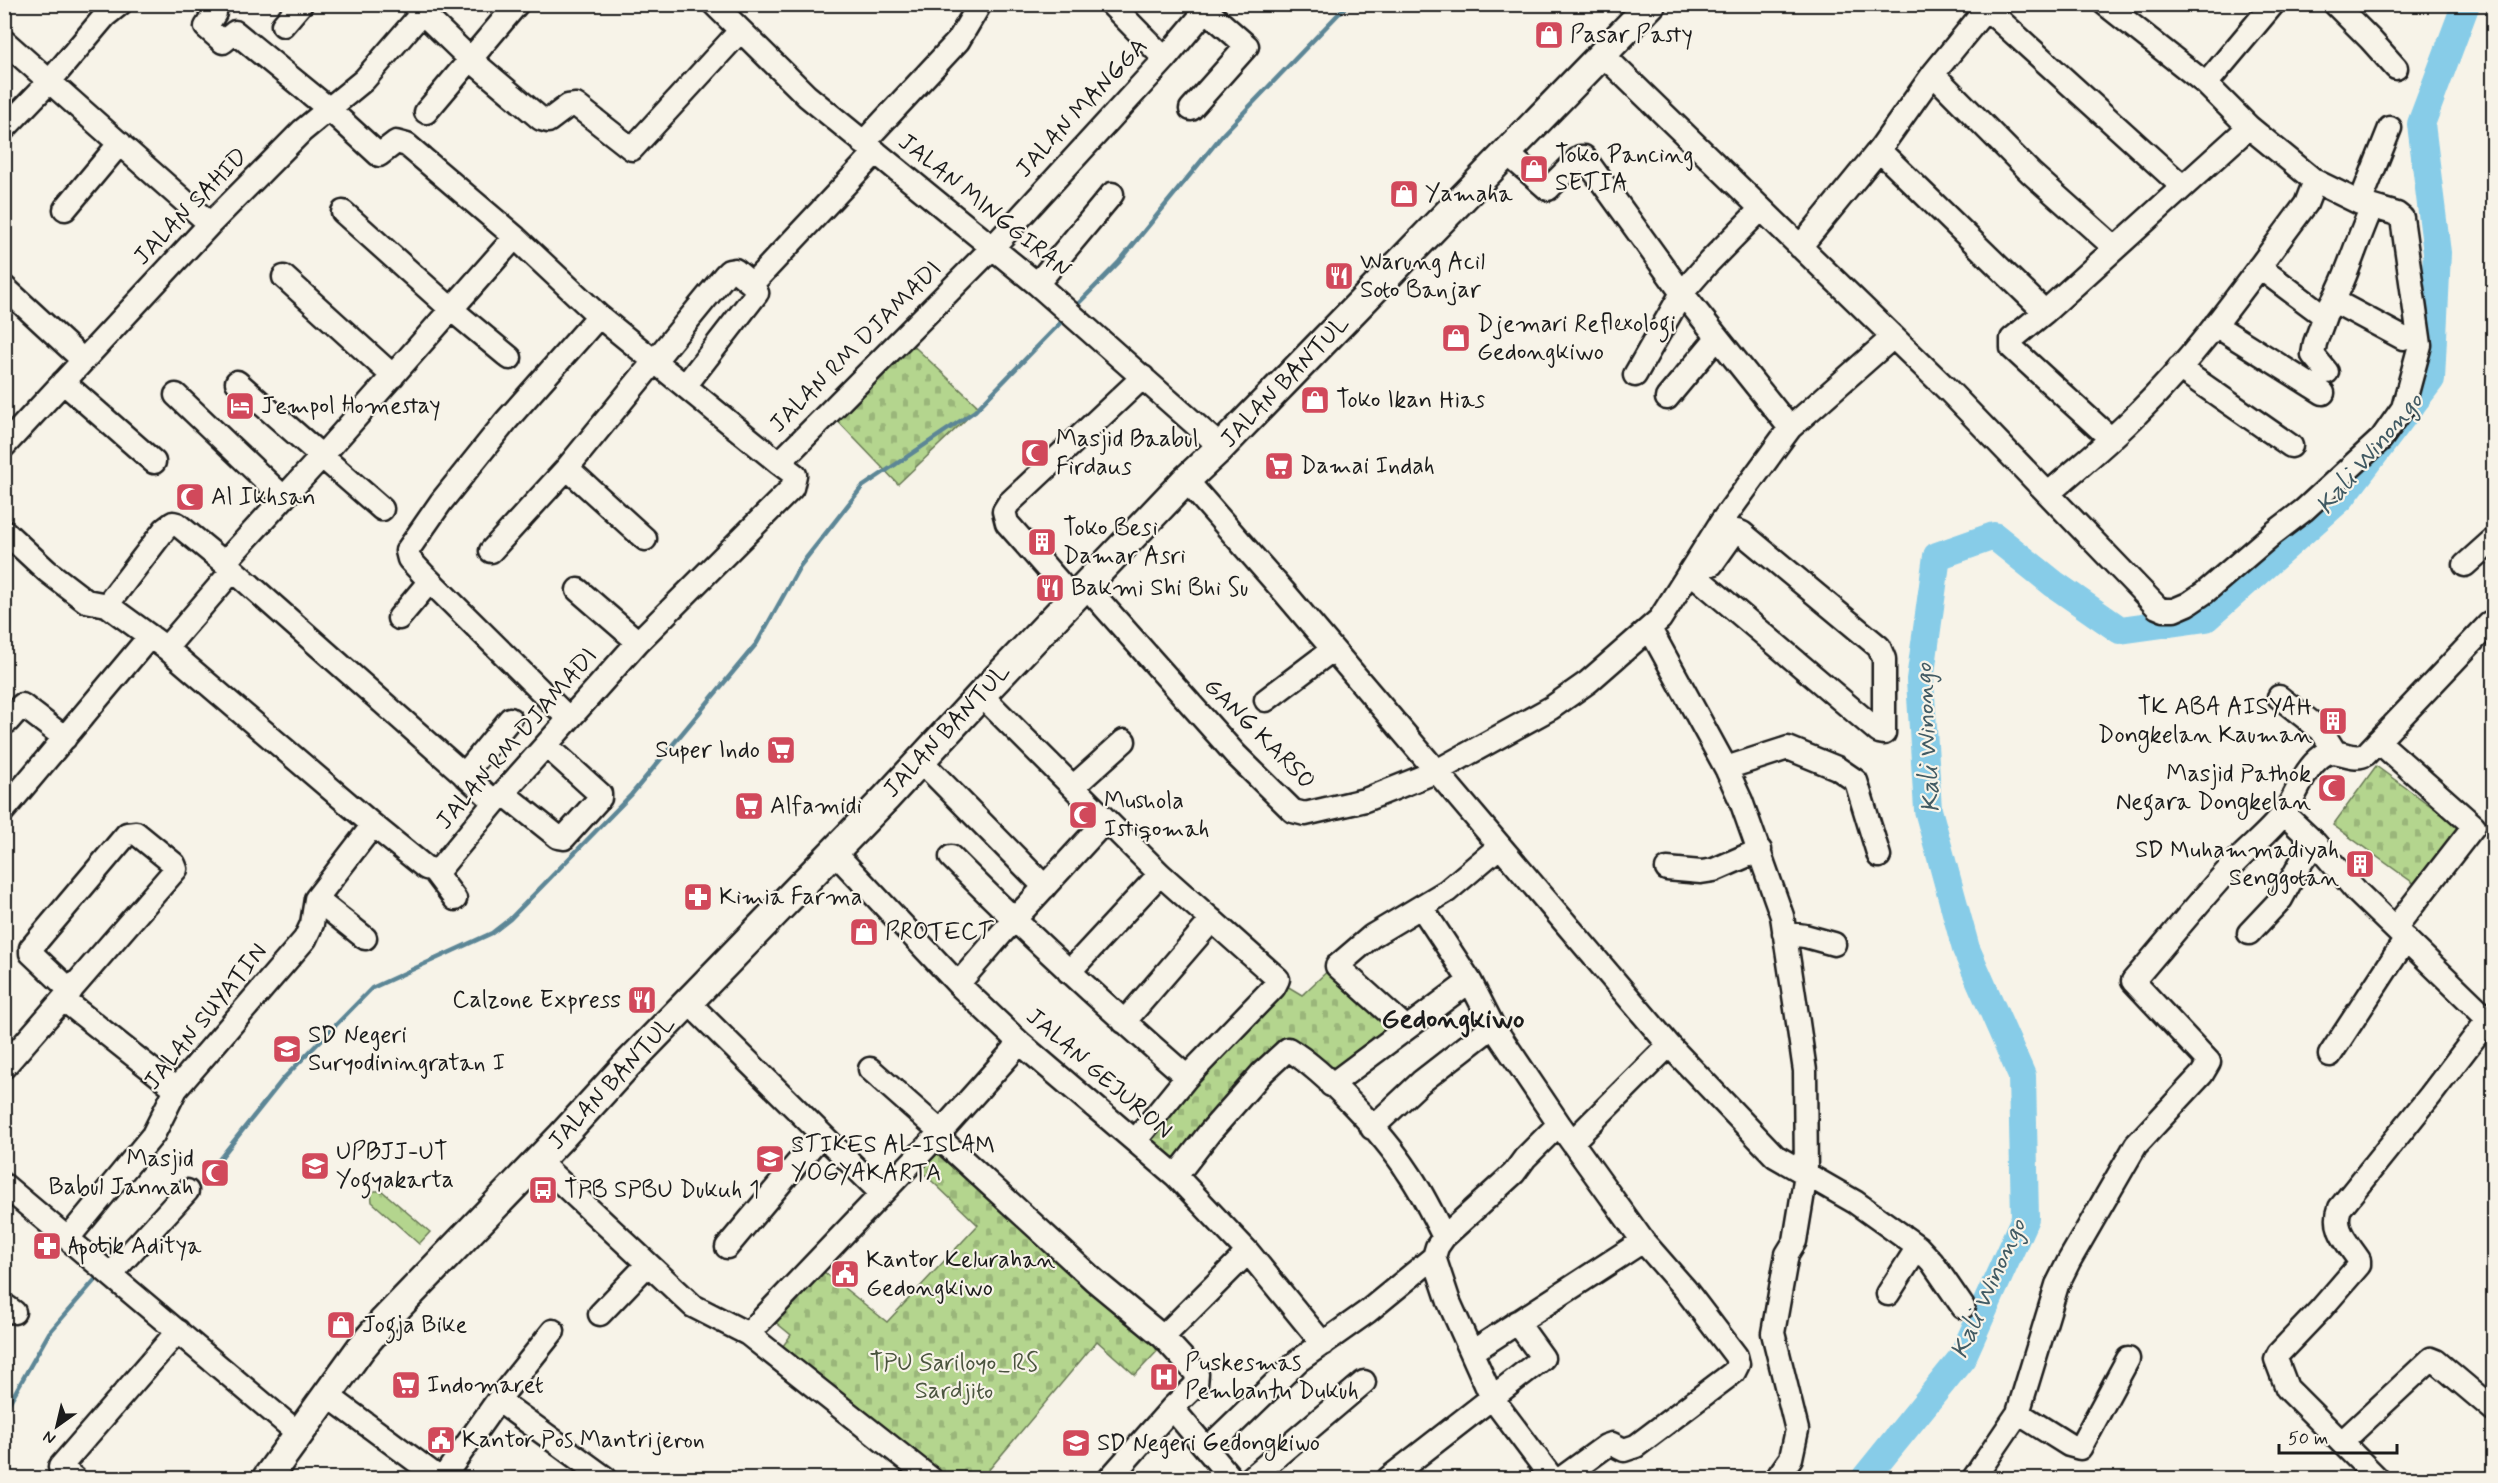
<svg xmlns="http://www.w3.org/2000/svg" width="2498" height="1483" font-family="Mynerve,sans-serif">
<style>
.grass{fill:url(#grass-tufts);stroke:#687855;stroke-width:1.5}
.cemetery{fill:url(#cemetery-stones);stroke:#687855;stroke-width:1.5}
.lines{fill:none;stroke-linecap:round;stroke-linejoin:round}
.stream{stroke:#5c8696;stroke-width:4.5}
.river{stroke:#87cce8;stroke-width:28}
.minor-casing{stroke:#1c1c1c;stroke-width:27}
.major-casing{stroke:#1c1c1c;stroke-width:33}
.minor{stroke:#f7f3e8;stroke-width:22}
.major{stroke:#f7f3e8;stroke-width:28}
.labels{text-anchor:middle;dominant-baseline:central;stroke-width:4.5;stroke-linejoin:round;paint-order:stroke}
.poi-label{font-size:24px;fill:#1c1c1c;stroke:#f7f3e8;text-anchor:start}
.street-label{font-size:24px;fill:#1c1c1c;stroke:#f7f3e8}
.park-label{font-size:24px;fill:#4a543e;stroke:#f7f3e8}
.water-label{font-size:26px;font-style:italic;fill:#415a63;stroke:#f7f3e8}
.quarter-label{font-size:27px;font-weight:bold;fill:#1c1c1c;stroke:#f7f3e8}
</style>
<defs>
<pattern id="grass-tufts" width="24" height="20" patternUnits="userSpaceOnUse" patternTransform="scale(1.5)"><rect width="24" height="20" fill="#b4d58e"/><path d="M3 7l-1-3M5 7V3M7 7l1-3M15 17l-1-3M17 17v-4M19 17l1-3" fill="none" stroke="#9ab67a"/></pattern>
<pattern id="cemetery-stones" width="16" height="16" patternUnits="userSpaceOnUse" patternTransform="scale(1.5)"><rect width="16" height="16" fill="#b4d58e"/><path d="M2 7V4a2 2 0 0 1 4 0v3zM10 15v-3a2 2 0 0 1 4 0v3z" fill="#9ab67a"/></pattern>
</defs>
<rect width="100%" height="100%" fill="#f7f3e8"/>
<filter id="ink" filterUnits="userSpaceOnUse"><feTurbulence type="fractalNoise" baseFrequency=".0167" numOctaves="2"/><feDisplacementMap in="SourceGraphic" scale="12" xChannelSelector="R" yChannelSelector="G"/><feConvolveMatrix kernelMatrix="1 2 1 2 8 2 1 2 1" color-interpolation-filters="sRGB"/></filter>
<g filter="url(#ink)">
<!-- grass -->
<path class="grass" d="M371,1191h11l48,41 -11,12 -47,-42z"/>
<!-- cemetery -->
<path class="cemetery" d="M903,336l76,71 -81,77 -69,-72z
M2376,766l85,62 -42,59 -86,-62z
M1334,965l61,57 -72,58 -33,-31 -114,115 -36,-28 142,-153 20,12z
M935,1140l228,205 -28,30 -38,-34 -115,137h-43l-159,-128 11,-15 -17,-14 45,-53 68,54 91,-97 -64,-61z"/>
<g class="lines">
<!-- stream -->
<path class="stream" d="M1074,308l45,-46 105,-129 124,-129
M207,1175l77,-97 88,-90 120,-55 18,-14 121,-124 126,-152 43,-77 62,-79 113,-76 91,-94
M4,1412l45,-79 51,-59"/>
<!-- river -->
<path class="river" d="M1865,1478l97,-120 63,-140 -3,-142 -56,-127 -38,-139 -8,-130 17,-124 57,-20 60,48 66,46 86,-12 135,-120 90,-119 6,-126 -16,-129 45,-120"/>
<!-- minor casing -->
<g class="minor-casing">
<path id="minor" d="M207,4l8,9 -9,14 17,15 12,-10 94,77 50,46 17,-13 11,3 108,92 84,79 180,147
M413,4l57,55 71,60 7,2 20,-15 8,-1 56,44 108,-118
M714,4l93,92 230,188 184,163
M1111,4l54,55
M2335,4l35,35 26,29
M1987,9l195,177
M283,25l18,-21
M4,41l206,183
M1602,54l348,338 207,215 7,3h10l14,-6 16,-11 70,-60 30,-23 77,-71 22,-31 17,-63 -18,-127 -5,-4 -37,-11 -45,-22
M1933,74l98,99 84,75
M2206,84l67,-80
M1191,109l56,-63 -41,-36
M426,112l91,-108
M4,129l46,-48 55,-65 15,-12
M863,143l95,-102 22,-37
M1879,150l166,162
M1508,154l40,35 32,-32h4l98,136 108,135
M2360,203l30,-75
M65,209l55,-66
M343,212l108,97 59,49
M1800,247l79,-97 54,-76 57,-70
M2259,267l60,45 7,1c19,-28 31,-74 46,-106
M284,277l109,99
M752,284l124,-132
M1037,284l75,-90
M4,287l79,73
M2334,301l69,37
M2326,313l-11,30 -2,12 14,17
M2215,325l108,68
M2179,368l112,78
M1635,375l47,-82 27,-31 52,-53
M63,382l91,80
M237,382l145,127
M176,395l107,102
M1667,398l50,-60
M2110,438l-98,-90v-9l33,-27 204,-185
M4,446l206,-222 92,-93 62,-51 58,-67
M1186,480l99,113 384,452 106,111 80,46 63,45 14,15 31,45
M2049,493c29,-26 61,-51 88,-79 64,-63 115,-138 169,-210l9,-23 -66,-54 -43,-43 -101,-80
M4,531l43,40 39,30 21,4 59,43 207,177 53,43 12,3 57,-69 143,-160 154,-154 3,-13 -16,-12 213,-215 173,-189 46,-55
M645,539l-78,-71 158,-193 4,-4 6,-1 17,14 5,9 -72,93
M491,551l76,-83
M225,562l97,-106 193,-219
M2465,565l29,-26
M1700,580l179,152 5,1v-74l-5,-12 -137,-114 -5,-2 -3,2 -22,31
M1085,585l151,170 57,56 12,3 60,-14 70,-28 116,-64 37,-26 72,-63 62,-98 68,-93 103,-91
M578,590l60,52
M1073,598l-66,-75 -3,-12 5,-8 134,-126
M107,605l58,-76 8,-6 4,1 56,46 262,232
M399,618l31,-37
M1650,629l76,139 15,33 41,115 13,86 10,69 1,103 -11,67 -8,13 -14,79 24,97 -6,28 -14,20
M166,648l67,-78
M981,695l179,179 118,105 -4,8 -87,90 -52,64
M2279,697l42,33 14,22
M1266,700l66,-50
M569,719l-146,-145 -14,-15 -2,-8 34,-49 65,-81 93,-105
M4,721h4l14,-16 43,33
M2378,741l96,85 -79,102
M921,761l124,126
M1726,768l62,-20 49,20 19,13 23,75
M464,775l46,-56
M1073,787l51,-46
M503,793l55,44 6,1 36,-40v-4l-53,-48
M4,810l146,-174
M2283,813l32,30 43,50 130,126
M833,851l125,133 62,59 156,133 72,76 75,92
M951,857c76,77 155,149 236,220
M1667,869l34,3 13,-2 46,-20
M434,871l21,28
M316,899l49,39
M1422,908l48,73
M1784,933l21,3 29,8
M2249,933l32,-34 19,-35 15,-21
M1069,972l91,-98
M958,984l44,-51 104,-113
M64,1000l112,89
M688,1002l193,191
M1124,1022l88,-102
M1406,1028l-69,-62 35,-30 75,-45 53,-45
M2330,1055l76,-116
M4,1067l172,-198 -2,-5 -38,-31 -9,1 -96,114v5l40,38
M870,1069l71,63
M1331,1085l139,-104 23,45 66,98 84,117 42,48 51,67 2,8 -4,8 -98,74 -12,4 -12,-6 -6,2 -44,32
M1372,1128l49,-46 72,-56
M937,1136l157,144 69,57 34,37 -1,11 -24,23 -62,70
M1572,1142l97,-97
M538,1161l155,145 55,28 182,144
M1176,1176l34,-44 52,-59 26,-24c38,23 96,86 120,123 14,20 25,43 36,65
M4,1185l295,249
M69,1237l84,-102 23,-46 129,-150 7,-15 4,-25 57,-74
M727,1247l94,-112
M1434,1257l15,45 43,96 60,80
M111,1274l76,-83
M1888,1294l30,-47
M4,1305l10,7
M600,1314l48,-50
M748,1334l189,-198 83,-93
M1163,1337l85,-85
M1472,1352l171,-111
M327,1395l112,83
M498,1400l107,78
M1172,1408l59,70
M2018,1413l51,32 11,3 48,-89
M2342,1442l89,-83 5,2 58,49
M1207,1449l91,-88 69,-49 67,-55 3,-10 7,-10 70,-64 11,-15 34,-34
M74,1478l-14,-11 118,-136
M443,1478l55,-78 55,-69
M1251,1478l113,-96
M1389,1478l154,-120 -26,-36
M1974,1478l44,-65 39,-128 12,-24 67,-116 66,-71 7,-12 -76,-81c32,-37 63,-76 96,-112 17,-19 39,-35 55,-56 13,-18 19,-43 38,-57 14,-11 30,7 44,-2l123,-130 5,5
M2377,1478l-90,-90 -11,-29 3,-6 42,-44 38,-44v-5c-11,-17 -27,-31 -19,-52l90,-112 64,-84"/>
</g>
<!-- major casing -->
<g class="major-casing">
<path id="major" d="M267,1478l94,-130 22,-26 179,-186 64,-70 260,-268 95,-103 205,-215 35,-33 430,-443"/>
</g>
<!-- minor -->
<use href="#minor" class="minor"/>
<!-- major -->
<use href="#major" class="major"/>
</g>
</g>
<!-- icons -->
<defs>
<g id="shop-square" transform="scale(1.5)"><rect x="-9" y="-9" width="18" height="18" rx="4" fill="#d1495b" stroke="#f7f3e8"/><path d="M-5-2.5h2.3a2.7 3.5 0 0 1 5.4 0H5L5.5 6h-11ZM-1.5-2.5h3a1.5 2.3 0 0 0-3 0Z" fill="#fff"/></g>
<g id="restaurant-square" transform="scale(1.5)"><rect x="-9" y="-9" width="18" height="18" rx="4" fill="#d1495b" stroke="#f7f3e8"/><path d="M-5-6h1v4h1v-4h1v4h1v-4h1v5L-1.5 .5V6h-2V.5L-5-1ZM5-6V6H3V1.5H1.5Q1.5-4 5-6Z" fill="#fff"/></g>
<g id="hotel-square" transform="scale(1.5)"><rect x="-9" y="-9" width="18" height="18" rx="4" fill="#d1495b" stroke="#f7f3e8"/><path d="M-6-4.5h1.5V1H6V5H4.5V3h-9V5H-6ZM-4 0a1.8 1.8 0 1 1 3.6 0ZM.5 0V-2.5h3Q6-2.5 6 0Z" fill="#fff"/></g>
<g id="mosque-square" transform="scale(1.5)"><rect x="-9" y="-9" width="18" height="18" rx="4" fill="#d1495b" stroke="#f7f3e8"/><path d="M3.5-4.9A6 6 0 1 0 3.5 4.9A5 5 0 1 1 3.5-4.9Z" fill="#fff"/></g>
<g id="supermarket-square" transform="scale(1.5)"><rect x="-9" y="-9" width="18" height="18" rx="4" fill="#d1495b" stroke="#f7f3e8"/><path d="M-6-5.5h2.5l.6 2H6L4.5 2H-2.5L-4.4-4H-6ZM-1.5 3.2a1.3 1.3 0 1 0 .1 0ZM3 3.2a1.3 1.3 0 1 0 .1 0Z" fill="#fff"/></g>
<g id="building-square" transform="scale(1.5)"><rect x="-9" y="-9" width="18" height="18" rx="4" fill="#d1495b" stroke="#f7f3e8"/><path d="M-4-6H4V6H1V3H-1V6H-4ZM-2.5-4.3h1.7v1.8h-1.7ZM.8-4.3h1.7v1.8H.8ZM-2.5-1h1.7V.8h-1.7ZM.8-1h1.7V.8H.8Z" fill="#fff"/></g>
<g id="pharmacy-square" transform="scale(1.5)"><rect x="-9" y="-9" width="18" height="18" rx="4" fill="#d1495b" stroke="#f7f3e8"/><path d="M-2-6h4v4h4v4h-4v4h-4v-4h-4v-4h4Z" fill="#fff"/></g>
<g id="school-square" transform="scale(1.5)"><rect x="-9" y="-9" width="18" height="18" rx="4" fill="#d1495b" stroke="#f7f3e8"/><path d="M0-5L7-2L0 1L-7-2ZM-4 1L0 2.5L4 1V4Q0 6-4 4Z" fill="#fff"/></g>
<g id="university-square" transform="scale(1.5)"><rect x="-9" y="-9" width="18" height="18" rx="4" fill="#d1495b" stroke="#f7f3e8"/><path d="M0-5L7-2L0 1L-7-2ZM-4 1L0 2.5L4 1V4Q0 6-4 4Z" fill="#fff"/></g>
<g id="bus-square" transform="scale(1.5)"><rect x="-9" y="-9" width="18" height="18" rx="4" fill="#d1495b" stroke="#f7f3e8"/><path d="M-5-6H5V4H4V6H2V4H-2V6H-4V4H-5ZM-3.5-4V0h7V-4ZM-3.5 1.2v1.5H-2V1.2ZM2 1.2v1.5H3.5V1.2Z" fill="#fff"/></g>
<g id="civic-square" transform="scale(1.5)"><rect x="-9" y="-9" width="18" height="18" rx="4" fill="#d1495b" stroke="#f7f3e8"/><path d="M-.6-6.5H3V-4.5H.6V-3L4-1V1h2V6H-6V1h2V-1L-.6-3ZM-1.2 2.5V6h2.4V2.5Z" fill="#fff"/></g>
<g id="hospital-square" transform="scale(1.5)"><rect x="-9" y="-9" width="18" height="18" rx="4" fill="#d1495b" stroke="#f7f3e8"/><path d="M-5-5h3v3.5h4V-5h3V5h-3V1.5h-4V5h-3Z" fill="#fff"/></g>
</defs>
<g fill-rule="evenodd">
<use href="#shop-square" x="1549" y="35"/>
<use href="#shop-square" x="1534" y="169"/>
<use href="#shop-square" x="1404" y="194"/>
<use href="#restaurant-square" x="1339" y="276"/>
<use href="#shop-square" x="1456" y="338"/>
<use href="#shop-square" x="1315" y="400"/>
<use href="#hotel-square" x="240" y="406"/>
<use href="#mosque-square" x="1035" y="453"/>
<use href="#supermarket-square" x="1279" y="466"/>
<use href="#mosque-square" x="190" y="497"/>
<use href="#building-square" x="1042" y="542"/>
<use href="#restaurant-square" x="1050" y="588"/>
<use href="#building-square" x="2333" y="721"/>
<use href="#supermarket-square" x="781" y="750"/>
<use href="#mosque-square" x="2332" y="788"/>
<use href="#supermarket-square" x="749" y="806"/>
<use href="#mosque-square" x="1083" y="815"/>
<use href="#building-square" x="2360" y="864"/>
<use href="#pharmacy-square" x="698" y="897"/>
<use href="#shop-square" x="864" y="932"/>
<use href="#restaurant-square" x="642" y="1000"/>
<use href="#school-square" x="287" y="1049"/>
<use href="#university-square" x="770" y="1159"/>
<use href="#university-square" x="315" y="1166"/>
<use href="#mosque-square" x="215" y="1173"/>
<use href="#bus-square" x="543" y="1190"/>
<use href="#pharmacy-square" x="47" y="1246"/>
<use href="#civic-square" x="845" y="1274"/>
<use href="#shop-square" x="341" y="1325"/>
<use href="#hospital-square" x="1164" y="1377"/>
<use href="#supermarket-square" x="406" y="1385"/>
<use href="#civic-square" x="441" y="1440"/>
<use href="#school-square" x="1076" y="1443"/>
</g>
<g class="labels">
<!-- poi labels -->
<g class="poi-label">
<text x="1570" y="35">Pasar Pasty</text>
<text x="1555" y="155">Toko Pancing<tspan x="1555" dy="28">SETIA</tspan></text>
<text x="1425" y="194">Yamaha</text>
<text x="1360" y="262">Warung Acil<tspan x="1360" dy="28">Soto Banjar</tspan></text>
<text x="1477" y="324">Djemari Reflexologi<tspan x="1477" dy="28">Gedongkiwo</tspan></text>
<text x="1336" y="400">Toko Ikan Hias</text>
<text x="261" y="406">Jempol Homestay</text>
<text x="1056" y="439">Masjid Baabul<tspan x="1056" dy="28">Firdaus</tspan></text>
<text x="1300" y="466">Damai Indah</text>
<text x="211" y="497">Al Ikhsan</text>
<text x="1063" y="528">Toko Besi<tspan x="1063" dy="28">Damar Asri</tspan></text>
<text x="1071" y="588">Bakmi Shi Bhi Su</text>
<text x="2312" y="707" text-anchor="end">TK ABA AISYAH<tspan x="2312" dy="28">Dongkelan Kauman</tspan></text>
<text x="760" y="750" text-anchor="end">Super Indo</text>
<text x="2311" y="774" text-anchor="end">Masjid Pathok<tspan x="2311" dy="28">Negara Dongkelan</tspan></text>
<text x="1104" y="801">Mushola<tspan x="1104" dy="28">Istiqomah</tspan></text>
<text x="770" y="806">Alfamidi</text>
<text x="2339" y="850" text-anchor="end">SD Muhammadiyah<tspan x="2339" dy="28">Senggotan</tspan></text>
<text x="719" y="897">Kimia Farma</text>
<text x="885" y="932">PROTECT</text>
<text x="621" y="1000" text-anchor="end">Calzone Express</text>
<text x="308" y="1035">SD Negeri<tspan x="308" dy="28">Suryodiningratan I</tspan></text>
<text x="791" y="1145">STIKES AL-ISLAM<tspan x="791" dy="28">YOGYAKARTA</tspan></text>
<text x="336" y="1152">UPBJJ-UT<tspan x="336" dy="28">Yogyakarta</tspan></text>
<text x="194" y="1159" text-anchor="end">Masjid<tspan x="194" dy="28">Babul Jannah</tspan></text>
<text x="564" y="1190">TPB SPBU Dukuh 1</text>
<text x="68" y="1246">Apotik Aditya</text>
<text x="866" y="1260">Kantor Kelurahan<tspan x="866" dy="28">Gedongkiwo</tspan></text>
<text x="362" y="1325">Jogja Bike</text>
<text x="1185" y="1363">Puskesmas<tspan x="1185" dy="28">Pembantu Dukuh</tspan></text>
<text x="427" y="1385">Indomaret</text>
<text x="462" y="1440">Kantor Pos Mantrijeron</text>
<text x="1097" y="1443">SD Negeri Gedongkiwo</text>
</g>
<!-- street labels -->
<g class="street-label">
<text transform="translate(1082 108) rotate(-47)">JALAN MANGGA</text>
<text transform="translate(984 206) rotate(39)">JALAN MINGGIRAN</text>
<text transform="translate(191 207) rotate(-46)">JALAN SAHID</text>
<text transform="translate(856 347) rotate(-45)">JALAN RM DJAMADI</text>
<text transform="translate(1285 382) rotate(-46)">JALAN BANTUL</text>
<text transform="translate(947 731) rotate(-47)">JALAN BANTUL</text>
<text transform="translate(1259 734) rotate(45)">GANG KARSO</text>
<text transform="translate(517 739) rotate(-49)">JALAN RM DJAMADI</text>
<text transform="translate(206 1017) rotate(-51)">JALAN SUYATIN</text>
<text transform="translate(1099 1074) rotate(41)">JALAN GEJURON</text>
<text transform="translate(612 1083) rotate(-47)">JALAN BANTUL</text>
</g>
<!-- park labels -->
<g class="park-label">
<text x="954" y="1363">TPU Sariloyo_RS<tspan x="954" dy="28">Sardjito</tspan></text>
</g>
<!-- water labels -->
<g class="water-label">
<text transform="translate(2370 454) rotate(-50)">Kali Winongo</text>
<text transform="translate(1928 738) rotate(-93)">Kali Winongo</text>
<text transform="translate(1989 1289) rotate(-66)">Kali Winongo</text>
</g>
<!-- quarter labels -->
<g class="quarter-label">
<text x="1453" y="1019">Gedongkiwo</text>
</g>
</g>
<!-- margin -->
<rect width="2498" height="1483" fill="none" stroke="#f7f3e8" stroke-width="24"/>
<rect x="12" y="12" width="2474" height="1459" fill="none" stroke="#1c1c1c" stroke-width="2" filter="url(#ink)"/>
<!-- north arrow -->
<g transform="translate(57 1426) rotate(214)" stroke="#f7f3e8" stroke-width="4.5" paint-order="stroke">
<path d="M0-4.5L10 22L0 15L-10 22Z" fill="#1c1c1c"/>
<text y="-9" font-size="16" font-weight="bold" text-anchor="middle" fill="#1c1c1c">N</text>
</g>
<!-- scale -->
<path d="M2279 1444v9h118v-9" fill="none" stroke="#1c1c1c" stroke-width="3"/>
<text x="2288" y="1444" font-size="18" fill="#1c1c1c" stroke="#f7f3e8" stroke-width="4.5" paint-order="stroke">50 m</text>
</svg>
